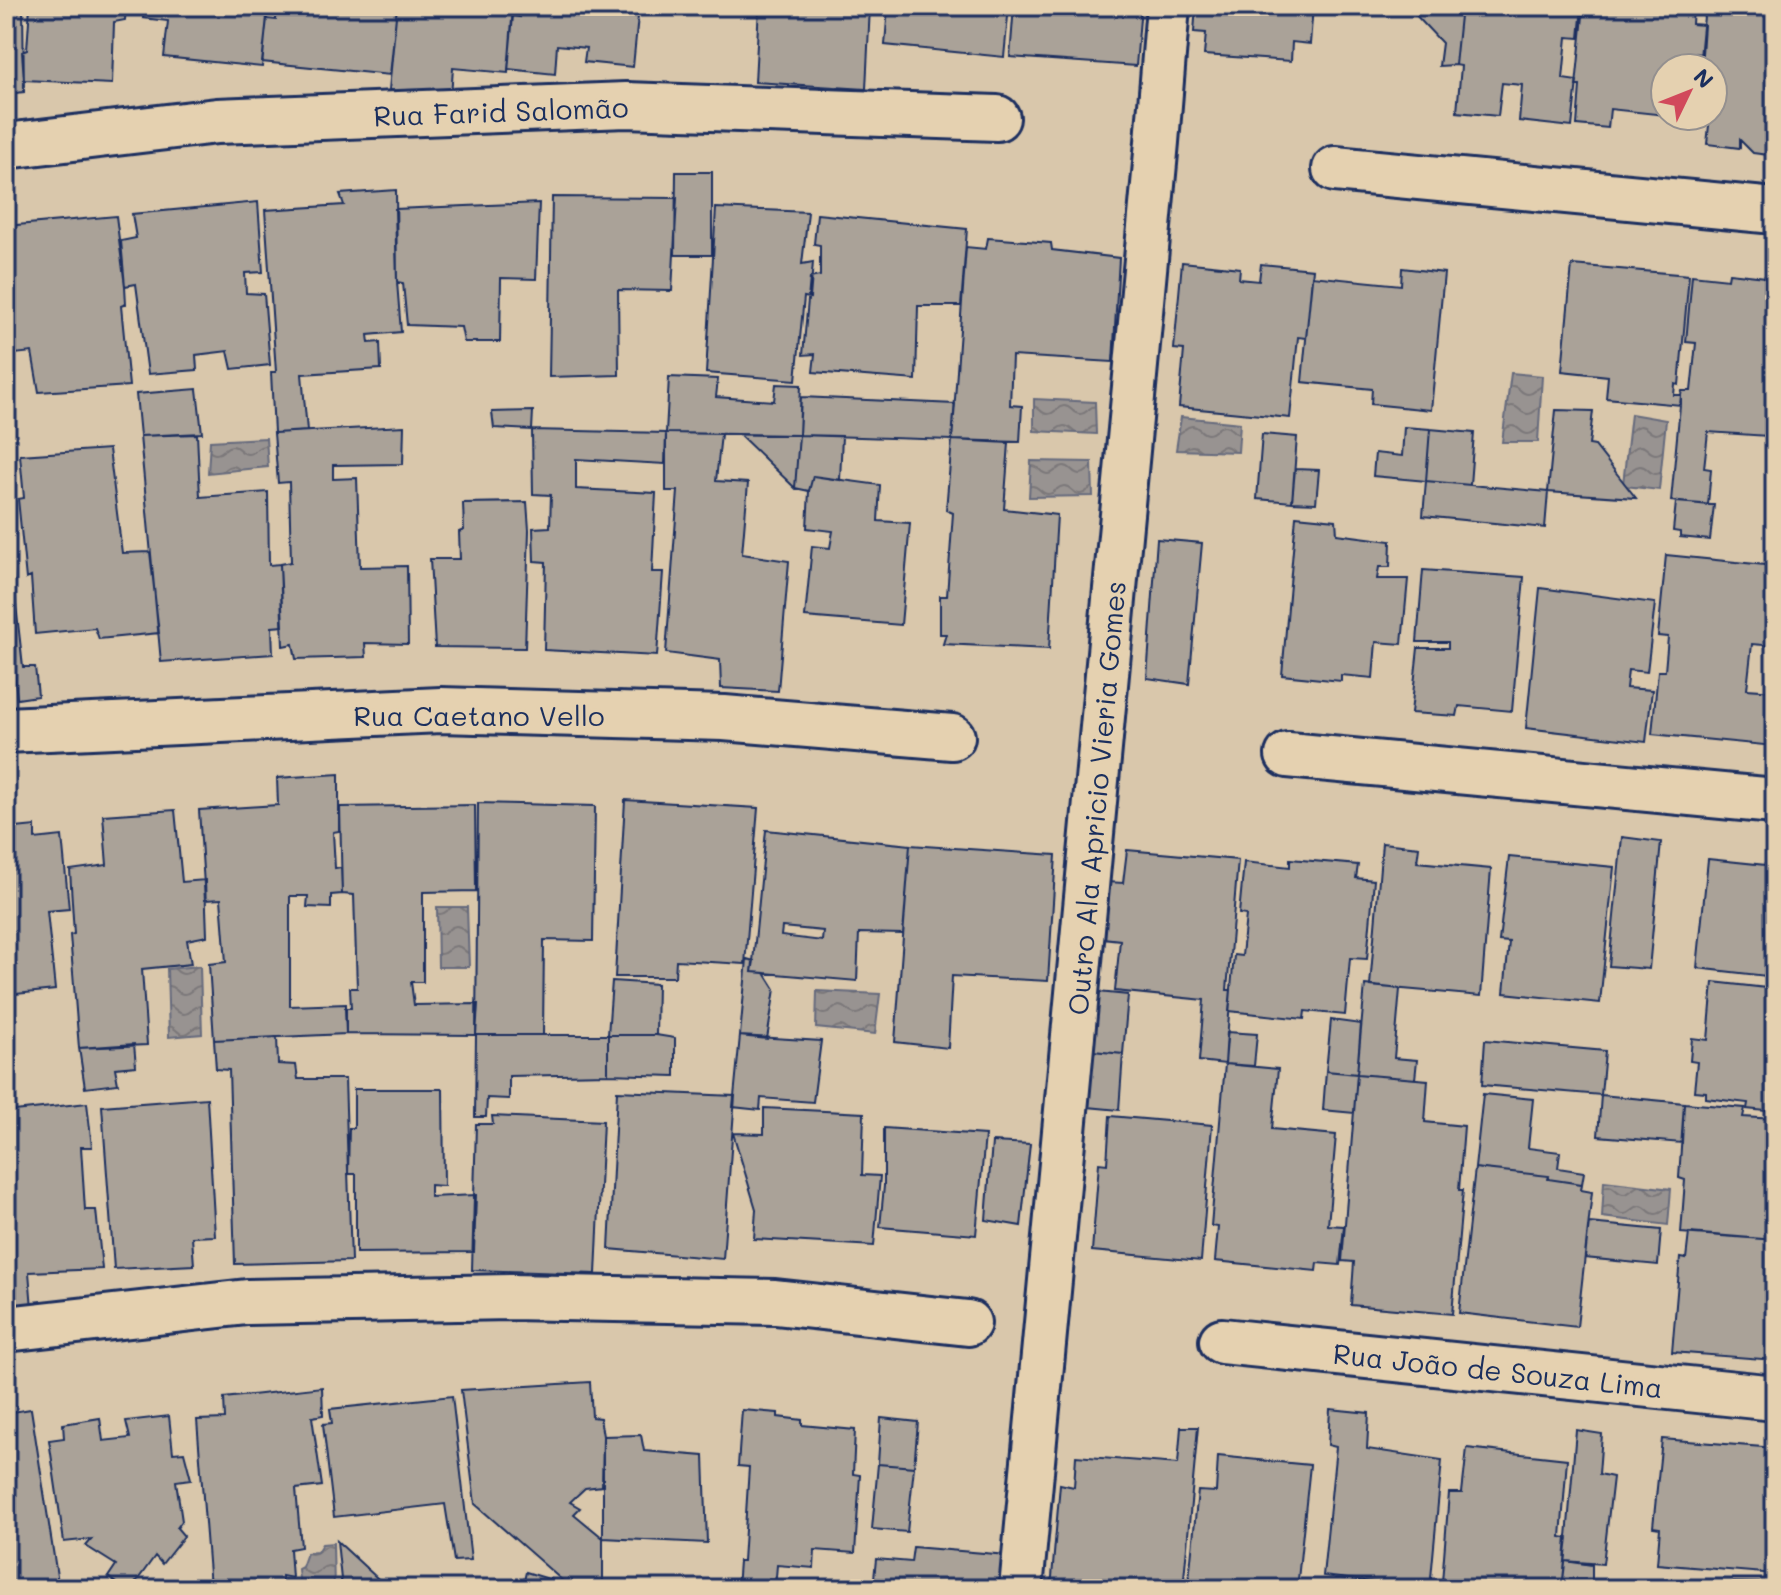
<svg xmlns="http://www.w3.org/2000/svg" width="1781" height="1595" font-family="Mali,sans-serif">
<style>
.water{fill:url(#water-waves);stroke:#666b7d;stroke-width:2}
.building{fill:#aaa298;stroke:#1b2f5e;stroke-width:2;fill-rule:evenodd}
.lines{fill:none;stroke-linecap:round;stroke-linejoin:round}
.pedestrian-casing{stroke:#1b2f5e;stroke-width:48}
.minor-casing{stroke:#1b2f5e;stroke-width:50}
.pedestrian{stroke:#e5d1b0;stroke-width:42}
.minor{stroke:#e5d1b0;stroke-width:44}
.labels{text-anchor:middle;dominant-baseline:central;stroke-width:7;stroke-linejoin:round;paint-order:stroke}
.street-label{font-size:28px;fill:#1b2f5e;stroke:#e5d1b0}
</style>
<defs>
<pattern id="water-waves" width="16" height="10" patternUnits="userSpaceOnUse" patternTransform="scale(2)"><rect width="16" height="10" fill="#989391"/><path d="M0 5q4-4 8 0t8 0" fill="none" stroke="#7b787a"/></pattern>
</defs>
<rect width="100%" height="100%" fill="#d9c7ab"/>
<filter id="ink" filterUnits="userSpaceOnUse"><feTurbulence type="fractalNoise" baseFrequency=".0125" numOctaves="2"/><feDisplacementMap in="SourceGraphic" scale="16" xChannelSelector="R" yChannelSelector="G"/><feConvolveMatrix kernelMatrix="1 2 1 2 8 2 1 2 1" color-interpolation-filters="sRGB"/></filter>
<g filter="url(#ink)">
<!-- water -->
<path class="water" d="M1511,373l31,3 -4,66h-36z
M1034,399l61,3 1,32 -62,-3z
M1631,414l35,6 -7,70 -34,-4 -2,-2z
M1181,417l59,6 -2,29 -62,-2z
M266,438l2,29 -60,6 2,-32z
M1031,461l61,1 1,34 -64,1z
M437,907h30l2,60h-31z
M200,966l2,68 -33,3 -2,-68z
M817,991l63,3 -5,40 -59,-6z
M1604,1181l67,8 -3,36 -66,-8z
M333,1543l1,46h-34l-2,-20 4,-2 5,-14 10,-1 5,-8z"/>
<!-- building -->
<path class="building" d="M6,6h17l1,86 -18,2z
M30,6h96l-1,14 -11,2 -2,62 -88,-4 -2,-28 5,-2z
M144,6h124l-6,61 -98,-10 4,-36 -25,-3z
M277,6h120l-7,69 -128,-13 5,-43 9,1z
M397,6h116l-5,67 -55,-5 -2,28 -62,-6z
M521,6h118l-6,61 -49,-5 2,-14 -29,-3 -2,29 -47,-5 5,-53 7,1z
M759,6h111l-4,83 -111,-7z
M888,6h121l-5,51 -119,-12z
M1014,6h127l-5,60 -126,-9z
M1196,6h117l-3,38 -18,-2 -1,19 -87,-6 2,-22 -12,-1z
M1412,6h49l-6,59 -16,1 3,-23 -30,-32z
M1461,6h121l-3,32 -12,-1 -4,42 14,2 -5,46 -53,-6 3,-36 -20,-2 -4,33 -41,-4 4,-46 -6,-1z
M1584,6h109l-1,18 12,1 -2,29 -13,-1 -2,15h-22v47l-55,-6 -2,19 -31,-3 3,-39h-4z
M1705,6h70v147l-7,2 -15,-2 -13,-13v8l-33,-4 3,-28h3v-48h-14z
M676,172h36v83h-37z
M396,190l1,92 4,50 -33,3 1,8 11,-1 1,27 -79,5 5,57 -33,2 -3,-61h5l-11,-162 79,-5 -4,-11z
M552,197l125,1 -5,93 -54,-1 1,85 -70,2z
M258,202l5,70 -18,1 1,20 18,1 6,71 -38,4 -4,-18 -32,4 1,15 -49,4 -12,-90 -11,2 -4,-45 15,-3 -4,-24z
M539,203l-3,76 -35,-1 -1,64h-36l-3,-15 -54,-2 -4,-42 -6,-1 -2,-73z
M716,208l92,4 -6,52 11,-2 -3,36 -6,-1 -8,83 -90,-7z
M817,214l150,15 -6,77h-43l-2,74 -103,-8 2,-18 -12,1 7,-77 10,-2v-31l-6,-1z
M116,216l9,70 1,18 -5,2 8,80 -90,6 -7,-40 -26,3v-129z
M988,238l63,5 1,7 67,8 -6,104 -101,-6 -2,49 12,1 -2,36 -68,-2 14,-193 20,2z
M1182,262l58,6 -1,11 20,2 2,-17 52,5 -7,69 -8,-1 -8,81 -111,-11 5,-57 -10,-1z
M1572,265l117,10 -10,110 -4,-1 -1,11h7v10l-75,-7 2,-22 -46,-5z
M1402,268l42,5 -13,137 -60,-6 1,-15 -70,-7 10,-106 89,9z
M1729,273l46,5 -1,150h-5l-1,8 -60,-4 -4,36 7,1 -3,36 -37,-4 10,-106 1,-4h9l5,-48 -10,-1 6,-67 36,4z
M669,377l49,2 -2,18 58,4 2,-17 25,1 -2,50 -133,-2z
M197,389l5,44 -62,3 -4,-42z
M801,397l154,7 -3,36 -153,-5z
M1556,410l37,1 -4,34 6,1 41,52 -88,-6z
M533,411l-1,19 -38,-2 -2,-16z
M404,426l-1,38 -70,1v14l24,-1 3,89 47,-1 1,78 -43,-1 1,14 -70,2 -3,-15 -10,2 -3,-82 11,-2 -2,-80 -11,1 -4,-50z
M1404,427l26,2 -4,52 -53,-5 2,-23 27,3z
M1430,429l44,4 -4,52 -44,-4z
M532,430l134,3 -1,31 -89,-5v30l80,4 -4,79h11l-6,84 -113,-6 2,-88 -12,-1 -1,-33 17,-1 1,-32 -18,-1z
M666,433l55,1 -5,47 32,2 -6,71 47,7 -11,130 -57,-3 -1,-28 -54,-7 12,-162h-12z
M197,434l3,63 68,-5 1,73 11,-1 3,62 -11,1 1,27 -112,8 -21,-226z
M1262,434l35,3 -5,65 -35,-3z
M740,435h59l-4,53z
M799,435l43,1 -2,44 -27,-4 -4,15 -14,-3z
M952,440l57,3 -5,66 53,6 -8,134 -106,-5 3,-10h-6v-38h7l6,-83 -7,-3z
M109,449l13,104 28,-1 9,81 -60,6 -4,-11 -60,6 -4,-57 -5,2 -8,-80 6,-1 -4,-43z
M1295,469l24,1 -3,33 -24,-1z
M813,476l67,9 -2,36 32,2 -9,102 -96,-8 7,-71 18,2 3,-17 -26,-3 2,-37z
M1426,481l122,11 -3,36 -122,-12z
M527,502l2,28 -4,118 -90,-1 -5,-88h30l-1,-27 5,-2 -1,-27z
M1676,502l38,3 -4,35 -30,-3v-5l-7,-1z
M6,516l17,151h12l3,29 -21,3 -3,-29 -8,1z
M1296,516l40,4 1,14 54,7 -1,26h-11l-2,12h31l-6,65 -26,-2 -3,36 -32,-3v6l-59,-6z
M1157,539l45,4 -13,141 -42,-6z
M1666,555l109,11v80l-23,-2 -5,45 28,2 -1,55 -122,-12 6,-63h7l3,-34 -10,-1z
M1423,570l101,7 -12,134 -53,-5 -2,10 -46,-3 7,-65h30v-6h-31z
M1540,588l115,15 -8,69 -19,-2 -2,18 26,2 -6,52 -120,-14z
M339,774v57l-6,1 2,36 6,-1 1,27 -11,1v13l-24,-1 1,-11h-18v110l56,-2v30l-132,6 -5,-76 17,-2 -5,-63 -16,1 -6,-90 79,-5 -1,-27z
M625,800l133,8 -13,156 -69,-4 -1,17h-60z
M478,803l117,3 -2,135 -49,-1 -1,95h-67z
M475,805l1,86 -53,1v90h-12l3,23 64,-1 -2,31 -130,-1 -1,-26h6l-1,-20h7l-3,-93 -12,-1 -2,-87z
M175,810l7,72 23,-2 2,56 -20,4 4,24 -49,5 5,76 -68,3 -9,-113 4,-1 -4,-64 37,-5 -4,-50z
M35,826v13l27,-3 7,73 -22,2 8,79 -49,5v-166z
M766,830l144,15 -7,89 -44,-1 -2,48 -105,-9zM782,927l41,4 -1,10 -41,-5z
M1622,837l39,5 -12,127 -40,-3z
M1382,843l37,4 -2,15 74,7 -10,127 -111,-10z
M910,845l146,10 -8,126 -96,-5 -4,72 -53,-6z
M1127,850l111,10 -11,130h4l-6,74 -26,-3 5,-61 -89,-9 5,-51 -17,-2 5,-56 15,1z
M1509,857l105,10 -14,136 -96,-10 5,-51 -10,-1z
M1290,859l68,6 -2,13 18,2 -7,79 -17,-1 -5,57 -40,-4 -1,8 -75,-8 5,-56 8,1 4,-41 -7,-1 5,-52 46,5z
M1708,859l67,7v111l-78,-9z
M747,959l7,2 -2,11 13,1 10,16 -8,50 -27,-3z
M612,981l45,3 -1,51h-48z
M1713,982l62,7v123l-28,-3 1,-6 -42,-5v-6l-12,-1 3,-29 -7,-1 2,-23 16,2z
M1365,985l35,4 -6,69 23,2 -2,19 -58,-5z
M1098,992l30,3 -5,59 -30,-3z
M1331,1020l30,4 -4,50 -31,-3z
M1227,1032l30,2 -3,32 -29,-2z
M476,1035h132v39l-99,2v23l-22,-1 -1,19h-11z
M608,1035h48l19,3v38l-67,-2z
M740,1036l81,5 -8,61 -52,-4 -1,12 -27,-3z
M277,1037l1,27 18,1 2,14h47l6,182 -116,3 -6,-194 -13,-1 -2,-29z
M1485,1040l120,11 -4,44 -119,-10z
M134,1044l2,22 -21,2 3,16 -33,4 -6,-40z
M1093,1051l30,3 -4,56 -31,-3z
M1225,1064l53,5 -6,60 64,6 -8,90 16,1 -4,39 -23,-2 -1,8 -101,-10 3,-34 -7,-1z
M1326,1071l31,3 -3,39 -31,-3z
M1357,1074l71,6 -3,42 39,4 -5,64h4l-11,124 -101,-9 3,-43 -12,-1z
M354,1089h89l1,97 -14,-1v12l46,-2 -2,57 -118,1v-79h-8l1,-46h5z
M617,1091l118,5 -12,163 -114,-10z
M1483,1094l50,5 -5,49 32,4 -2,16 26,4 -2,12 -34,-5 1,-3 -74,-8z
M1601,1095l83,8 -2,40 -84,-7z
M207,1098l8,138 -23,1 2,28 -80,4 -12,-163z
M87,1103l5,44h-11l4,63h11l6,59 -73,3 3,36 -26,4v-200z
M1684,1103l61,5 -2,9 32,2v121l-94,-7 4,-53 -6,-2z
M764,1108l100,5 -2,62 18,1 -6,70 -120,-7 2,-30 -23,-76 31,1z
M492,1116l111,5 -7,153 -124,-4 4,-146h17z
M1110,1116l102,9 -11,136 -109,-10 7,-88 8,1z
M884,1128l101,7 -9,100 -96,-8 4,-41z
M992,1142l38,2 -9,82 -35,-6z
M1475,1168l74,8 -1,3 34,5 -1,6 11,2 -15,135 -118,-14z
M1589,1223l72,7 -3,35 -73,-7z
M1689,1233l86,7v120l-103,-8 8,-94 6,1z
M590,1382l2,35 8,1 3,18 -1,50 -17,2 -15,14 10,6 -6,6 29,24v51h-31l-97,-85 -14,-114z
M322,1387l1,28 -11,2 10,69 -26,3 5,58 -11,2 2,29 -10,-2v13h-75l-1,-2h4l-13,-167 28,-1 -1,-21z
M452,1396l19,164 -17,1 -9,-57 -111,13 -11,-93 9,-1 -2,-14z
M31,1409l28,180h-53v-176z
M1330,1409l39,4 -2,36 75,11 -12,129 -107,-13 13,-129 -8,-2z
M742,1410l36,3v4l24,3v5l53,5 -2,44 7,1 -5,78 -40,-3 -1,18 -37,-3 -2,24h-38l2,-28h4l6,-94 -11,-1z
M169,1416l4,37 11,-1 7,27 -15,2 6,40 -5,7 7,8 -22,28 -7,-8 -24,33h-7l-16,-12 8,-12 -30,-19 6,-7 -28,3 -15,-102 15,-2 -1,-14 37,-6 3,23 27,-3 -4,-17z
M881,1418l37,4 -4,45 -36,-3z
M1181,1427h17l-15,162h-132l9,-105 14,3 2,-31 102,8z
M1576,1430l26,4 -3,40 14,3 -10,87 -38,-3z
M641,1435l3,16 60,5 3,87 -104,-5v-102z
M1662,1439l113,9 -4,33h4v93l-118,-10 3,-36 -7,-1z
M1467,1448l100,11 -6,78 7,1 -6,51h-60l-60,-7 7,-89h13z
M1218,1456l92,9 -13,124h-109l10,-98 18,1z
M878,1464l36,3 -7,65 -35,-3z
M337,1541l52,48h-47z
M913,1547l94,8 -3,34h-131l3,-30 35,3z
M1565,1561l27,4v24h-30z
M526,1572l26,8 -2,9h-28z
M1708,1582l67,1v6h-66z"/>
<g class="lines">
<!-- pedestrian casing -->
<g class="pedestrian-casing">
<path id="pedestrian" d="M1021,1589l136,-1447 11,-136"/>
</g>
<!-- minor casing -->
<g class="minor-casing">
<path id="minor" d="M6,146l211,-25 409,-16 371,13
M1335,169l440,42
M6,730l435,-20 283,8 228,19
M1288,755l487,46
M6,1329l241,-27 263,-5 265,5 193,21
M1222,1341l553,57"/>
</g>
<!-- pedestrian -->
<use href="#pedestrian" class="pedestrian"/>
<!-- minor -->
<use href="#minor" class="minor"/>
</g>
</g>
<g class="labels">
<!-- street labels -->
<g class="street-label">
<text transform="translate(501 111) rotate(-2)">Rua Farid Salomão</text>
<text x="479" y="715">Rua Caetano Vello</text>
<text transform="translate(1096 798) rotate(-85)">Outro Ala Apricio Vieria Gomes</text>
<text transform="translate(1498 1370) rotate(6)">Rua João de Souza Lima</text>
</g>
</g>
<!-- margin -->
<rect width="1781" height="1595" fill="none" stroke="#e5d1b0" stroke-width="32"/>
<rect x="16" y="16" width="1749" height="1563" fill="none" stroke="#1b2f5e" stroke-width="3" filter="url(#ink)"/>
<!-- north arrow -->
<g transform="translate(1689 92) rotate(47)"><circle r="38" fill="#e5d1b0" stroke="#94908f" stroke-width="2"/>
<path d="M0-6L14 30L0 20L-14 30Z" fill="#d1495b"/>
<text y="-12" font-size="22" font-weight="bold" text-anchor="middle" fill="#1b2f5e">N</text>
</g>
</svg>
